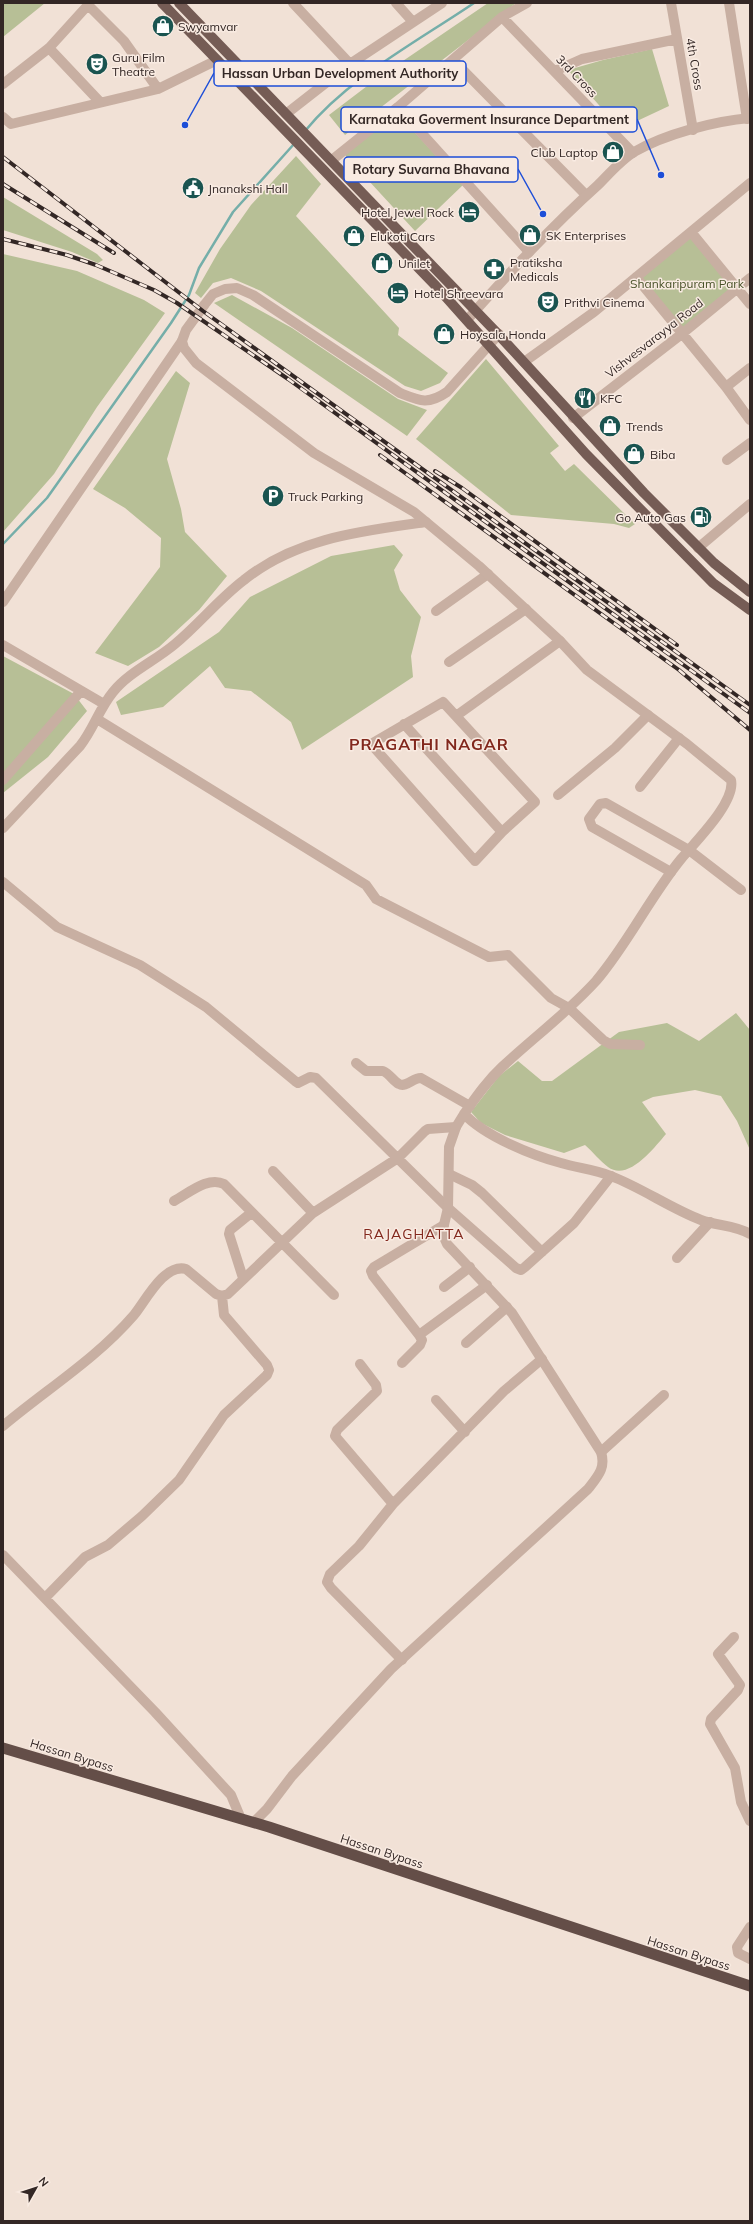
<svg xmlns="http://www.w3.org/2000/svg" width="753" height="2224" font-family="Mulish,sans-serif">
<style>
.green{fill:#b7bf96}
.lines{fill:none;stroke-linecap:round;stroke-linejoin:round}
.stream{stroke:#75aea9;stroke-width:2.5}
.minor{stroke:#c8afa2;stroke-width:10}
.tertiary{stroke:#c8afa2;stroke-width:10}
.primary{stroke:#755c55;stroke-width:10}
.trunk{stroke:#644e48;stroke-width:11}
.rail-casing{stroke:#332725;stroke-width:4}
.rail{stroke:#f9ebe2;stroke-width:2.5;stroke-dasharray:8;stroke-linecap:butt}
.labels{text-anchor:middle;dominant-baseline:central;stroke-width:3;stroke-linejoin:round;paint-order:stroke}
.poi-label{font-size:12px;fill:#332725;stroke:#f9ebe2;text-anchor:start}
.street-label{font-size:12px;fill:#332725;stroke:#f9ebe2}
.park-label{font-size:12px;fill:#485128;stroke:#f9ebe2}
.quarter-label{font-size:14px;letter-spacing:1px;fill:#82281d;stroke:#f9ebe2}
.district-label{font-size:16px;font-weight:bold;letter-spacing:1px;fill:#82281d;stroke:#f9ebe2}
.leader{fill:none;stroke:#1d4ed8;stroke-width:1.5}
.callout-dot{fill:#1d4ed8;stroke:#f9ebe2;stroke-width:1.5}
.callout{fill:#f9ebe2;stroke:#1d4ed8;stroke-width:1.5}
.callout-label{font-size:13px;text-anchor:middle;font-weight:bold;fill:#332725}
</style>
<rect width="100%" height="100%" fill="#f1e1d6"/>
<!-- green -->
<path class="green" d="M3,3h42l-42,34z
M488,3h28l-171,132 -16,-20 46,-35z
M652,49l17,57 -49,23 -52,-59 35,-10z
M397,113l66,72 -48,46 -70,-76z
M296,156l25,28 -25,32 103,112 -1,7 50,38 -8,10 -19,8 -16,-5 -144,-95 -30,-13 -18,5 -12,15 -6,-5 25,-44 31,-44z
M3,197l94,57 6,6 -5,3 -26,-11 -69,-22z
M691,237l42,51 -50,41 -43,-51z
M3,254l74,17 67,29 21,13 -68,94 -43,67 -51,58z
M232,295l60,33 106,71 29,11 -20,26 -193,-133z
M486,359l73,87 -9,7 15,18 9,-7 61,60 -6,4 -15,-4 -103,-9 -95,-76z
M176,371l14,12 -23,76 14,50 4,23 42,44 -28,34 -40,37 -31,19 -33,-13 65,-86 1,-29 -36,-30 -32,-19z
M394,545l9,10 -9,15 6,20 21,27 -10,39 2,21 -111,73 -11,-28 -40,-31 -26,-3 -15,-22 -47,41 -42,8 -5,-13 103,-70 31,-35 81,-41z
M3,656l71,38 13,17 -39,46 -45,36z
M736,1013l14,17v120l-13,-29 -16,-25 -26,-6 -42,7 -11,5 24,32c-12,14 -38,48 -58,33 -8,-6 -15,-15 -23,-22l-21,8 -59,-18 -24,-12 -10,-11 28,-36 19,-15 24,20h10l67,-49 48,-9 32,18z"/>
<g class="lines">
<!-- stream -->
<path class="stream" d="M305,131c43,-53 113,-90 169,-128
M3,544l44,-46 124,-175 18,-28 10,-27 34,-56 61,-68"/>
<!-- minor -->
<path class="minor" d="M293,3l57,61
M396,3l17,19
M671,3l22,127
M729,3l18,116
M502,17l131,136
M49,48l51,54
M453,60l133,135
M555,71l27,-12 95,-20
M3,84l46,-36 39,-43 36,36 34,48
M398,107l131,145
M286,114l64,-50 92,-61
M3,117l8,7 147,-35 59,-29
M332,160l66,-53 104,-90 25,-14
M691,232l59,72
M636,277l90,110 24,33
M524,362l70,-50 156,-129
M726,387l24,-19
M573,418l110,-85 67,-55
M727,460l23,-17
M698,548l52,-44
M3,602l179,-261
M436,611l52,-37
M3,645l101,59
M449,662l77,-53
M443,702l92,100 -33,30 -27,29 -104,-117z
M456,716l104,-75
M97,719l269,166 10,14 113,58 19,-2 43,43 18,10 34,32 7,4 30,1
M404,724l98,108
M3,780l78,-89
M640,787l39,-49
M558,795l57,-47 33,-33
M3,828l77,-82c13,-16 19,-37 33,-54 16,-20 42,-31 62,-48 24,-20 44,-45 69,-64 52,-42 118,-49 182,-58
M671,872l-79,-45 -3,-8 11,-15 6,-1 83,47 52,40
M3,882l54,45 83,38 66,42 89,74 3,2 12,-6 6,1 132,130 68,60 5,2 4,-3 49,-44 37,-47
M356,1063l10,8h17c7,3 10,10 16,13 7,4 15,-7 22,-6l49,28
M273,1171l40,42
M449,1174l23,11 10,8 60,59
M174,1201c15,-8 34,-25 50,-17l110,111
M444,1225l-70,42 -3,4 2,5 46,59 68,-50
M677,1258l33,-36
M243,1278l-14,-44 1,-4 21,-17
M444,1287l26,-20
M466,1343l41,-36
M402,1363l18,-18 2,-5 -3,-5
M360,1364l16,21 1,6 -40,39 -2,6 58,68
M436,1400l29,32
M3,1426c44,-37 93,-67 131,-111 11,-13 30,-52 52,-46l30,25 6,2 6,-2 85,-81 85,-55 27,-27 3,-2 28,-2
M601,1452l63,-57
M3,1555l152,157 76,83 10,24
M45,1598l40,-41 23,-12 34,-29 37,-36 45,-65 43,-40 2,-5 -2,-5 -43,-50 -2,-19
M734,1637l-16,17 22,31 -2,5 -27,29 -1,5 25,44 6,34 9,19
M402,1660l-71,-72 -4,-6 3,-8 29,-28 34,-42 111,-113 38,-32
M750,1927l-13,20 1,6 12,6"/>
<!-- tertiary -->
<path class="tertiary" d="M467,320c42,-47 84,-93 131,-135 11,-11 23,-25 36,-33 31,-18 81,-31 116,-34
M499,334l-52,58c-19,13 -27,9 -47,1l-147,-98 -16,-7 -12,1 -12,5 -8,10 -19,26 -4,11 2,7 12,15 118,90 100,59 65,54 81,75 27,29 100,74 44,36c5,22 -36,62 -50,79 -31,38 -54,86 -85,122 -29,32 -63,57 -94,86 -15,14 -26,30 -38,47 21,22 67,41 97,49 16,5 33,6 50,13 31,12 59,32 90,44 16,6 34,5 49,14
M254,1822l13,-13 25,-33 99,-107 197,-180c10,-13 18,-21 13,-37l-89,-139 -65,-69 -5,-11 6,-25 1,-61 7,-20 8,-13"/>
<!-- primary -->
<path class="primary" d="M162,3l274,283 150,168 127,129 37,27
M179,3l318,330 147,160 70,70 36,29"/>
<!-- trunk -->
<path class="trunk" d="M3,1748l266,79 481,159"/>
<!-- rail casing -->
<g class="rail-casing">
<path id="rail" d="M3,157l200,154 547,394
M3,184l111,69
M3,239l64,16 29,10 58,25 23,13 111,76 462,334
M380,455l299,215 71,60
M435,471l27,17 215,157"/>
</g>
<!-- rail -->
<use href="#rail" class="rail"/>
</g>
<!-- icons -->
<defs>
<g id="shop-disc" transform="scale(1.15)"><circle r="9.5" fill="#1a5450" stroke="#f9ebe2"/><path d="M-5-2.5h2.3a2.7 3.5 0 0 1 5.4 0H5L5.5 6h-11ZM-1.5-2.5h3a1.5 2.3 0 0 0-3 0Z" fill="#fff"/></g>
<g id="theatre-disc" transform="scale(1.15)"><circle r="9.5" fill="#1a5450" stroke="#f9ebe2"/><path d="M-5-5.5Q0-4 5-5.5V0Q5 5 0 6Q-5 5-5 0ZM-3.3-2.5H-1v1.5H-3.3ZM1-2.5H3.3v1.5H1ZM-2.8 1Q0 5.5 2.8 1Z" fill="#fff"/></g>
<g id="civic-disc" transform="scale(1.15)"><circle r="9.5" fill="#1a5450" stroke="#f9ebe2"/><path d="M-.6-6.5H3V-4.5H.6V-3L4-1V1h2V6H-6V1h2V-1L-.6-3ZM-1.2 2.5V6h2.4V2.5Z" fill="#fff"/></g>
<g id="hotel-disc" transform="scale(1.15)"><circle r="9.5" fill="#1a5450" stroke="#f9ebe2"/><path d="M-6-4.5h1.5V1H6V5H4.5V3h-9V5H-6ZM-4 0a1.8 1.8 0 1 1 3.6 0ZM.5 0V-2.5h3Q6-2.5 6 0Z" fill="#fff"/></g>
<g id="pharmacy-disc" transform="scale(1.15)"><circle r="9.5" fill="#1a5450" stroke="#f9ebe2"/><path d="M-2-6h4v4h4v4h-4v4h-4v-4h-4v-4h4Z" fill="#fff"/></g>
<g id="restaurant-disc" transform="scale(1.15)"><circle r="9.5" fill="#1a5450" stroke="#f9ebe2"/><path d="M-5-6h1v4h1v-4h1v4h1v-4h1v5L-1.5 .5V6h-2V.5L-5-1ZM5-6V6H3V1.5H1.5Q1.5-4 5-6Z" fill="#fff"/></g>
<g id="parking-disc" transform="scale(1.15)"><circle r="9.5" fill="#1a5450" stroke="#f9ebe2"/><path d="M-3.5-5.5H1a3.5 3.5 0 0 1 0 7H-1V5.5H-3.5ZM-1-3.4V-.6H.8a1.4 1.4 0 0 0 0-2.8Z" fill="#fff"/></g>
<g id="fuel-disc" transform="scale(1.15)"><circle r="9.5" fill="#1a5450" stroke="#f9ebe2"/><path d="M-5.5-6h7V0h2V4h1.3V-2.5L3-4.5l.8-.8L6-3V5H2.5V1h-1V6h-7ZM-4.2-4.7v3.2H.2V-4.7Z" fill="#fff"/></g>
</defs>
<g fill-rule="evenodd">
<use href="#shop-disc" x="163" y="26"/>
<use href="#theatre-disc" x="97" y="64"/>
<use href="#shop-disc" x="613" y="152"/>
<use href="#civic-disc" x="193" y="188"/>
<use href="#hotel-disc" x="469" y="212"/>
<use href="#shop-disc" x="530" y="235"/>
<use href="#shop-disc" x="354" y="236"/>
<use href="#shop-disc" x="382" y="263"/>
<use href="#pharmacy-disc" x="494" y="269"/>
<use href="#hotel-disc" x="398" y="293"/>
<use href="#theatre-disc" x="548" y="302"/>
<use href="#shop-disc" x="444" y="334"/>
<use href="#restaurant-disc" x="585" y="398"/>
<use href="#shop-disc" x="610" y="426"/>
<use href="#shop-disc" x="634" y="454"/>
<use href="#parking-disc" x="273" y="496"/>
<use href="#fuel-disc" x="701" y="517"/>
</g>
<g class="labels">
<!-- poi labels -->
<g class="poi-label">
<text x="178" y="26">Swyamvar</text>
<text x="112" y="57">Guru Film<tspan x="112" dy="14">Theatre</tspan></text>
<text x="598" y="152" text-anchor="end">Club Laptop</text>
<text x="208" y="188">Jnanakshi Hall</text>
<text x="454" y="212" text-anchor="end">Hotel Jewel Rock</text>
<text x="546" y="235">SK Enterprises</text>
<text x="370" y="236">Elukoti Cars</text>
<text x="510" y="262">Pratiksha<tspan x="510" dy="14">Medicals</tspan></text>
<text x="398" y="263">Unilet</text>
<text x="414" y="293">Hotel Shreevara</text>
<text x="564" y="302">Prithvi Cinema</text>
<text x="460" y="334">Hoysala Honda</text>
<text x="600" y="398">KFC</text>
<text x="626" y="426">Trends</text>
<text x="650" y="454">Biba</text>
<text x="288" y="496">Truck Parking</text>
<text x="686" y="517" text-anchor="end">Go Auto Gas</text>
</g>
<!-- street labels -->
<g class="street-label">
<text transform="translate(695 64) rotate(80)">4th Cross</text>
<text transform="translate(577 76) rotate(46)">3rd Cross</text>
<text transform="translate(654 338) rotate(-38)">Vishvesvarayya Road</text>
<text transform="translate(72 1755) rotate(17)">Hassan Bypass</text>
<text transform="translate(382 1851) rotate(18)">Hassan Bypass</text>
<text transform="translate(689 1953) rotate(18)">Hassan Bypass</text>
</g>
<!-- park labels -->
<g class="park-label">
<text x="687" y="283">Shankaripuram Park</text>
</g>
<!-- quarter labels -->
<g class="quarter-label">
<text x="414" y="1234">RAJAGHATTA</text>
</g>
<!-- district labels -->
<g class="district-label">
<text x="429" y="744">PRAGATHI NAGAR</text>
</g>
</g>
<!-- callouts -->
<path class="leader" d="M185 125L214 73M661 175L637 119M543 214L518 169"/>
<g class="callout-dot">
<circle cx="185" cy="125" r="4"/>
<circle cx="661" cy="175" r="4"/>
<circle cx="543" cy="214" r="4"/>
</g>
<g class="callout">
<rect x="214" y="61" width="252" height="25" rx="4"/>
<rect x="341" y="107" width="296" height="25" rx="4"/>
<rect x="344" y="157" width="174" height="25" rx="4"/>
</g>
<g class="callout-label">
<text x="340" y="78">Hassan Urban Development Authority</text>
<text x="489" y="124">Karnataka Goverment Insurance Department</text>
<text x="431" y="174">Rotary Suvarna Bhavana</text>
</g>
<!-- border -->
<rect width="753" height="2224" fill="none" stroke="#332725" stroke-width="8"/>
<!-- north arrow -->
<g transform="translate(36 2188) rotate(51)" stroke="#f9ebe2" stroke-width="3" paint-order="stroke">
<path d="M0-3L7 15L0 10L-7 15Z" fill="#332725"/>
<text y="-6" font-size="11" font-weight="bold" text-anchor="middle" fill="#332725">N</text>
</g>
</svg>
